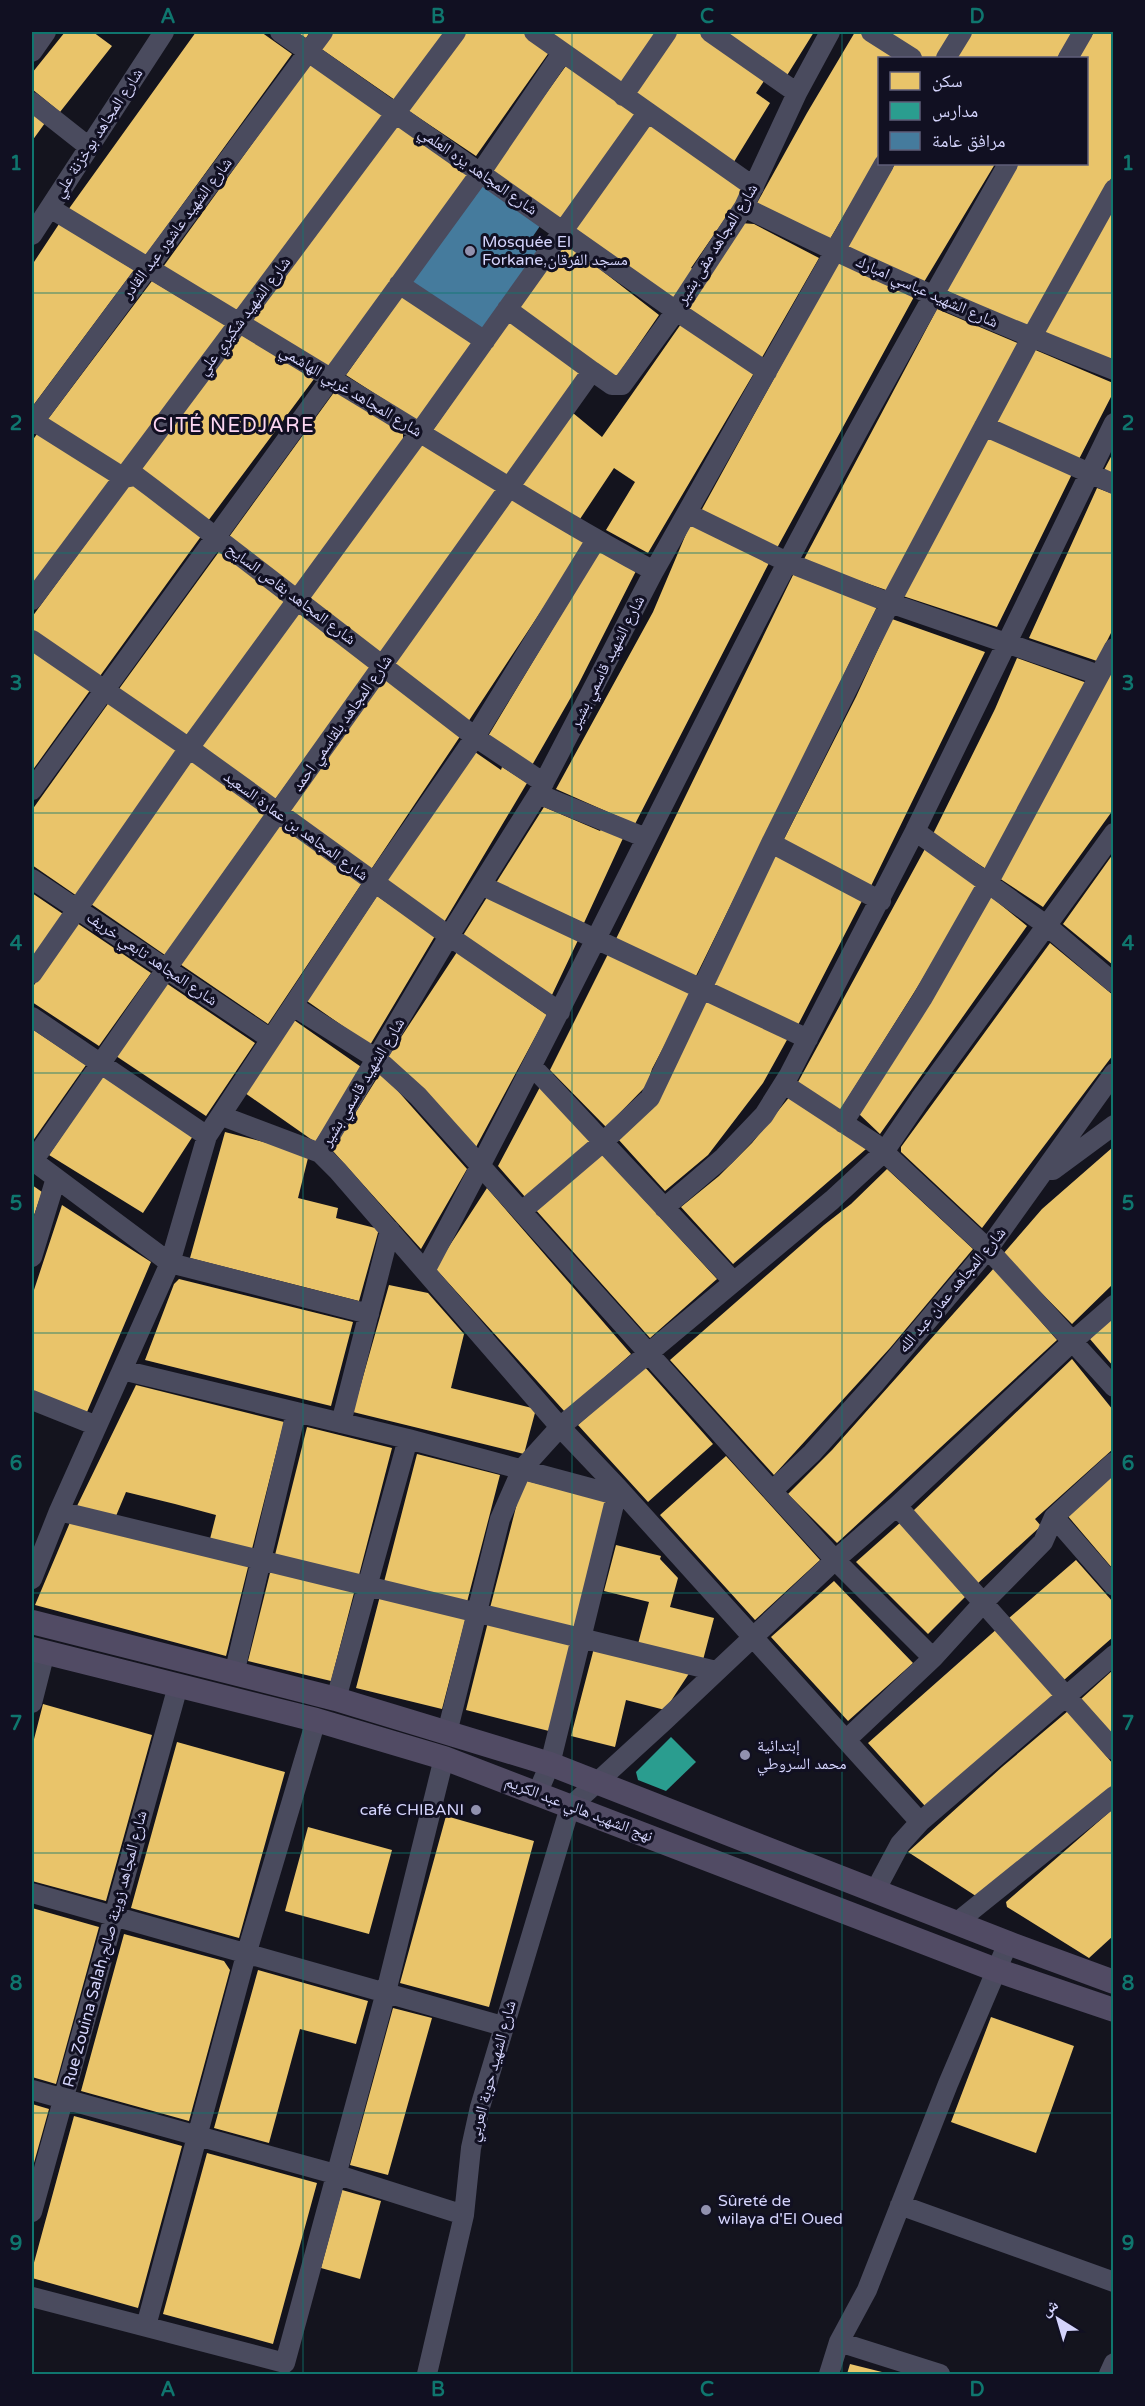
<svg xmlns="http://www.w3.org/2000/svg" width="1145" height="2406" font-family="'Varela Round','Noto Naskh Arabic',sans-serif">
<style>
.homes{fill:#e9c46a}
.schools{fill:#2a9d8f}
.public{fill:#457b9d}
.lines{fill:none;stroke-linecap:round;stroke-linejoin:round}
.minor{stroke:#4a4b5e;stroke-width:20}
.major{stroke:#514b64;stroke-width:24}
.grid{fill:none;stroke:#0f766e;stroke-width:1.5;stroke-opacity:0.55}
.poi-dot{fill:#9191ae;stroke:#111022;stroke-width:2}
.labels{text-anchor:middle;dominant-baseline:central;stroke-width:6;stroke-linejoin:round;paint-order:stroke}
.street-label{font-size:16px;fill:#d4d4fc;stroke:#111022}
.poi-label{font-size:16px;fill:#d4d4fc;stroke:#111022;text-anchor:start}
.quarter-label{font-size:20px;letter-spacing:1.5px;fill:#fcd6f2;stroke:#111022}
.neatline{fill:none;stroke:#0f766e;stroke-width:2}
.grid-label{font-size:20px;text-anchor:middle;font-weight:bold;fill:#0f766e}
</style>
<rect width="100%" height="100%" fill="#14141e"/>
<!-- homes -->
<path class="homes" d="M65,32h28l19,14 -52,66 -28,-23v-16z
M196,32h65l31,22 -147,202 -77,-46z
M296,32h14l-4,6z
M332,32h114l-51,68 -75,-52z
M464,32h60l26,19 -74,105 -70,-47z
M546,32h113l-38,54z
M675,32h25l64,49 -8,12 14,10 -38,62 -100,-72z
M726,32h88l-28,45z
M855,32h7l41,26h-24v98l-49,83 -73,-36 50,-90z
M881,32h71l-16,26h-15z
M972,32h101l-16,26h-101z
M1094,32h19v143l-85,153 -83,-38 73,-126h68v-106h-8z
M568,63l68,50 -76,107 -69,-50z
M310,64l74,52 -146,196 -75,-45z
M32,112l13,11 -13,18z
M649,122l95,69 -53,77 2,1 -20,30 -100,-69z
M395,124l76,52 -141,191 -79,-47z
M895,164h100l-71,118 -77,-35z
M1113,205v155l-70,-28z
M740,223l14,1 65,34 -59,103 -72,-52z
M59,224l75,46 -102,137v-142z
M565,242l94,73 -44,64 -98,-69z
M838,262l77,33 -138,253 -76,-37z
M152,281l75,45 -107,142 -75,-45z
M402,296l75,46 -58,80 -73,-47z
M937,309l83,35 -131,247 -86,-30z
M511,318l71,53 -76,106 -73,-47z
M681,324l73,49 -106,180 -42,-23 29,-48 -21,-14 -36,54 -59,-33 54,-76 29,24z
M240,334l74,45 -106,142 -68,-50z
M1033,349l80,34v10l-35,68 -83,-40z
M335,391l68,41v10l-107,146 -67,-51z
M37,434l74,45 -79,106v-144z
M988,437l84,37 -75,153 -94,-31z
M420,443l78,46 -118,165 -72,-57z
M1113,453v23l-10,-4z
M131,482l71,53 -102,141 -68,-46v-13z
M1097,488l16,6v135l-16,32 -68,-23z
M513,498l73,45 -118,179 -74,-58z
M695,524l75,37 -135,263 -79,-35 97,-177 36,-85z
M221,549l66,51 -101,138 -67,-49z
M600,550l36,21 -58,114 -47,82 -44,-29z
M794,573l83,34 -182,371 -80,-37z
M299,609l73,57 -98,135 -76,-54z
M892,619l93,33 -115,236 -87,-47 73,-144z
M32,649l59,40 -59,82z
M1017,658l70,25 -101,186 -53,-35 62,-125z
M1113,666v144l-70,97 -44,-29z
M385,676l76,59 -91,136 -81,-59z
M110,701l67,48 -100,147 -45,-31v-55z
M475,752l26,18 1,-3 25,16 -84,141 -58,-41z
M192,760l74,53 -101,142 -74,-51z
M544,807l56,24 2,-3 22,8 -40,87 -88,-40z
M280,823l82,60 -94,141 -88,-60z
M926,847l52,38 -58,98 -81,129 -42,-28z
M776,854l87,45 -65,126 -89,-40z
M1113,854v111l-50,-41z
M32,893l31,21 -31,44z
M489,894l91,42 -29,61 -89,-60z
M377,896l58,40 -65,109 -63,-44z
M990,896l37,30 -147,208 -22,-21z
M77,923l74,50 -52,73 -67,-44v-14z
M1050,943l63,52v60l-131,173 -81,-76v-5z
M457,952l90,63 -71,132 -88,-90z
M608,954l84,39 -40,76 -5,16 -41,42 -56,-57z
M166,983l89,60 -49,73 -90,-60z
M704,999l84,39 -25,45 -55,72 -43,36 -47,-52z
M294,1020l70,49 -49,73 -70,-49z
M32,1029l54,36 -54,77z
M381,1072l86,97 -46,80 -89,-99z
M103,1075l90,61 -50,77 -94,-58z
M540,1087l51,55 -65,56 -28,-32z
M791,1095l75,54 -133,115 -52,-57 38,-31 33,-33z
M225,1132l84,22 -11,44 40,10 -2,10 43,11 -20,72 -169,-43z
M1113,1147v137l-41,40 -69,-70 39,-45z
M601,1153l116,126 -67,59 -115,-129z
M887,1169l86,80 -83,99 -116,127 -104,-115 154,-135 27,-21z
M32,1185l10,7 -10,29z
M487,1188l144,166 -66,58 -130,-144z
M62,1205l89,57 -64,150 -55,-18v-98z
M994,1268l63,72 -220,203 -49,-49 44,-44z
M179,1279l174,43 -22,84 -186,-46 29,-76z
M389,1285l39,8 36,41 -13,54 85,21 -12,45 -171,-42z
M1113,1316v50l-23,-27z
M1072,1359l41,51v39l-78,70 6,7 -64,58 -64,-73z
M644,1366l69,78 -65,58 -70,-77z
M136,1385l148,37 -32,127 -42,-10 6,-24 -41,-11 -49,-12 -10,24 -39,-10z
M307,1427l85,21 -33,127 -84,-20z
M417,1454l83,21 -33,127 -83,-20z
M726,1456l94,104 -65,60 -95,-105z
M1113,1473v96l-46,-54z
M523,1480l83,21 -32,128 -84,-21z
M71,1520l178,43 -23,93 -191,-51z
M901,1522l65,74 -38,38 -72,-72z
M616,1545l45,11 -1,3 18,19 -8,29 44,11 -11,42 -65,-16 11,-42 -45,-11z
M1076,1560l37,42v35l-49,43 -55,-62z
M271,1569l84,20 -24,92 -83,-20z
M834,1581l79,82 -65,58 -77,-84z
M380,1596l86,21 -24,92 -86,-21z
M488,1622l83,20 -22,89 -83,-21z
M998,1628l58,65 -131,113 -57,-63z
M594,1648l96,24 -25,38 -39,-10 -11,47 -44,-11z
M1113,1670v65l-32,-36z
M43,1704l109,31 -46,166 -74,-20v-134z
M1068,1711l45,53v21l-131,115 -74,-48 94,-85z
M177,1742l108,30 -46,166 -108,-30z
M1113,1809v127l-24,22 -82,-51 -1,-5z
M446,1816l88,25 -45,166 -89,-24z
M308,1827l84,23 -23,84 -84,-23z
M32,1908l67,19 -43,157 -24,-7z
M124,1934l100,27 6,9 -41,151 -108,-30z
M258,1970l110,31 -12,43 -56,-15 -31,114 -55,-15z
M393,2008l39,10 -44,157 -38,-10z
M991,2017l83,29 -38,107 -85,-31z
M32,2104l17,5 -17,61z
M74,2116l108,30 -44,162 -106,-30v-8z
M207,2153l110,30 -44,161 -110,-30z
M342,2190l39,11 -21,78 -39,-11z
M850,2364l40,10h-43z"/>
<!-- schools -->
<path class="schools" d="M671,1737l25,25 -30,29 -28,-11 -2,-8z"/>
<!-- public -->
<path class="public" d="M483,185l57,41 -13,19 11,7 -57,81 -71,-48z"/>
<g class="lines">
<!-- minor -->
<path class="minor" d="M280,32l396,279 91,61
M534,32l220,155
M710,32l87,61
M871,32l41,26
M32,52l14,-20
M946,58l16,-26
M1068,58l15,-26
M623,96l44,-64
M32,102l57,45
M744,207c120,60 244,114 370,163
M50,208c105,64 210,127 315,191 96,58 190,119 289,172
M32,235l132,-203
M399,284l86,57
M592,371l20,14h10l54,-74 68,-104 53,-114 33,-61
M32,420l92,58 12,-2 16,12 323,249 69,46
M32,424l291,-392
M984,426l130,58
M687,513l100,49 103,41 209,72
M32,600l424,-568
M32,640l157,108 260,188 111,76
M32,790l449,-618 81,-119
M538,794l108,44
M915,831l131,94 68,58
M771,843l110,58
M32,879l239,160
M481,885l327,154
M32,974l157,-226 230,-315 228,-320
M293,1006l84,53 41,37 354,395 63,69 98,98
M32,1017l175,119
M532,1066l202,216
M784,1084l90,59 10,9 104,97 126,138
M222,1116l98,37 18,18 222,256 58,61 302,334
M843,1123l79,-124 66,-116 126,-235
M320,1153l129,-217 89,-142 116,-223 230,-407
M32,1160l138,103 199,51
M33,1161l134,-193 425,-597 -85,-62
M1053,1170l61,-45
M664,1208l60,-51 40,-42 25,-40 126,-244 199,-408
M522,1211l81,-69 47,-44 121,-255 119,-240 141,-265 83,-149
M32,1257l24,-79
M425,1271c125,-233 238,-472 361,-706 71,-136 147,-269 222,-401
M122,1370l286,69 208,56
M32,1400l65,26
M341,1423l49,-193
M772,1491l40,-38 63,-70 113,-134 126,-176
M897,1506l217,244
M59,1511l657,160
M1054,1517l60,69
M32,1579l27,-68 111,-248 37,-127 167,-253 101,-146 121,-197
M234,1674l62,-262
M336,1699l72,-260
M32,1703l13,-51
M447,1733l53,-214 22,-50 38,-42 272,-227 52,-48 36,-53 194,-266
M846,1740l87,-82 50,-55 60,-61 11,-25 60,-55
M537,1794l13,-30 68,-276
M875,1891l25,-47 20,-22 194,-167
M32,1893l471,133
M956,1923l158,-127
M32,2090l303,84 129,41
M900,2205l214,77
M32,2212l146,-526
M32,2297l253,66 101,-371 58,-234
M146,2326l100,-371 70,-235
M839,2342l101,32
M427,2374l37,-159 7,-67 9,-41 90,-300 93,-85 172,-162 62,-54 176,-165 41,-36
M829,2374l10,-32 28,-52 81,-206 60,-141
M1109,2374l5,-11"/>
<!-- major -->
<path class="major" d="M32,1622l304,77 214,65 458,179 106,39
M32,1649l284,71 128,38 552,212 118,40"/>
</g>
<!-- grid -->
<path class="grid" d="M303,32v2342M572,32v2342M842,32v2342M32,293h1082M32,553h1082M32,813h1082M32,1073h1082M32,1333h1082M32,1593h1082M32,1853h1082M32,2113h1082"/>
<!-- markers -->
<g class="poi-dot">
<circle cx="470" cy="251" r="6"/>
<circle cx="745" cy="1755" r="6"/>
<circle cx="476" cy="1810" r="6"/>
<circle cx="706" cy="2210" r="6"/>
</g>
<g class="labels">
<!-- street labels -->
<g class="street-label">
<text transform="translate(98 133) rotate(-57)">شارع المجاهد بوخزنة علي</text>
<text transform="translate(478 171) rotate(35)">شارع المجاهد يزه العلمي</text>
<text transform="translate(177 228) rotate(-53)">شارع الشهيد عاشور عبد القادر</text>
<text transform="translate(717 244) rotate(-58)">شارع المجاهد مقى بشير</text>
<text transform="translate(927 292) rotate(24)">شارع الشهيد عباسي امبارك</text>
<text transform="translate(244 316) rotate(-53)">شارع الشهيد شكيري علي</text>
<text transform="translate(351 391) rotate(31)">شارع المجاهد غربي الهاشمي</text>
<text transform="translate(291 594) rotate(37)">شارع المجاهد بقاص السايح</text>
<text transform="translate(607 662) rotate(-63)">شارع الشهيد قاسمي بشير</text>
<text transform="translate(342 723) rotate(-55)">شارع المجاهد بلقاسمي احمد</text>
<text transform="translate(296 826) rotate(36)">شارع المجاهد بن عمارة السعيد</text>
<text transform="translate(152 959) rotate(34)">شارع المجاهد تابعي خريف</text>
<text transform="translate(363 1082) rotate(-59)">شارع الشهيد قاسمي بشير</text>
<text transform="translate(952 1290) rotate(-50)">شارع المجاهد عمان عبد الله</text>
<text transform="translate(579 1809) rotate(21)">نهج الشهيد هالي عبد الكريم</text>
<text transform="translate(105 1949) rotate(-75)">Rue Zouina Salah,شارع المجاهد زوينة صالح</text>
<text transform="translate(492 2071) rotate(-75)">شارع الشهيد حوبة العربي</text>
</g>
<!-- poi labels -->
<g class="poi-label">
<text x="482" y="242">Mosquée El<tspan x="482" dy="18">Forkane,مسجد الفرقان</tspan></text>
<text x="757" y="1746">إبتدائية<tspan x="757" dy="18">محمد السروطي</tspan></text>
<text x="464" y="1810" text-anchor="end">café CHIBANI</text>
<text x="718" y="2201">Sûreté de<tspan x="718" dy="18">wilaya d'El Oued</tspan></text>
</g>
<!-- quarter labels -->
<g class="quarter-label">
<text x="234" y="426">CITÉ NEDJARE</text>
</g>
</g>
<!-- border -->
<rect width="1145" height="2406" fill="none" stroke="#111022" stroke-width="66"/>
<!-- legend -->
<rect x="878" y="57" width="210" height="108" fill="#111022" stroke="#5f5e79" stroke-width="1.5"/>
<rect x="890" y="72" width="30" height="18" fill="#e9c46a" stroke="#5f5e79" stroke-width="1.5"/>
<text x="932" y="87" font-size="18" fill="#d4d4fc">سكن</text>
<rect x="890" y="102" width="30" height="18" fill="#2a9d8f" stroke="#5f5e79" stroke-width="1.5"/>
<text x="932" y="117" font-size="18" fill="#d4d4fc">مدارس</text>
<rect x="890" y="132" width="30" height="18" fill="#457b9d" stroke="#5f5e79" stroke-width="1.5"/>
<text x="932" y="147" font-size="18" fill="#d4d4fc">مرافق عامة</text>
<!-- north arrow -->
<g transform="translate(1058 2319) rotate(323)" stroke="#111022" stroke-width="4.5" paint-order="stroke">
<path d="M0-4.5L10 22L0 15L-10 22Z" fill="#d4d4fc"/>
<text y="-9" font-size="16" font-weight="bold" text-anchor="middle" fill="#d4d4fc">ش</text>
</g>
<rect x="33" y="33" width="1079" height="2340" class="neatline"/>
<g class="grid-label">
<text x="168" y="23">A</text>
<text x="438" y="23">B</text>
<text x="707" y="23">C</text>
<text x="977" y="23">D</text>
<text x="16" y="170">1</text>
<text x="1128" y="170">1</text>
<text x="16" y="430">2</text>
<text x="1128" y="430">2</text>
<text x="16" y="690">3</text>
<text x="1128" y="690">3</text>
<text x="16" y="950">4</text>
<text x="1128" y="950">4</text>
<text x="16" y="1210">5</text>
<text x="1128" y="1210">5</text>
<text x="16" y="1470">6</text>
<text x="1128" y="1470">6</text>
<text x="16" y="1730">7</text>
<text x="1128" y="1730">7</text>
<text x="16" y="1990">8</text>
<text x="1128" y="1990">8</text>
<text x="16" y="2250">9</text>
<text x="1128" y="2250">9</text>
<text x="168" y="2396">A</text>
<text x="438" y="2396">B</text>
<text x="707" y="2396">C</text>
<text x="977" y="2396">D</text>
</g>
</svg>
